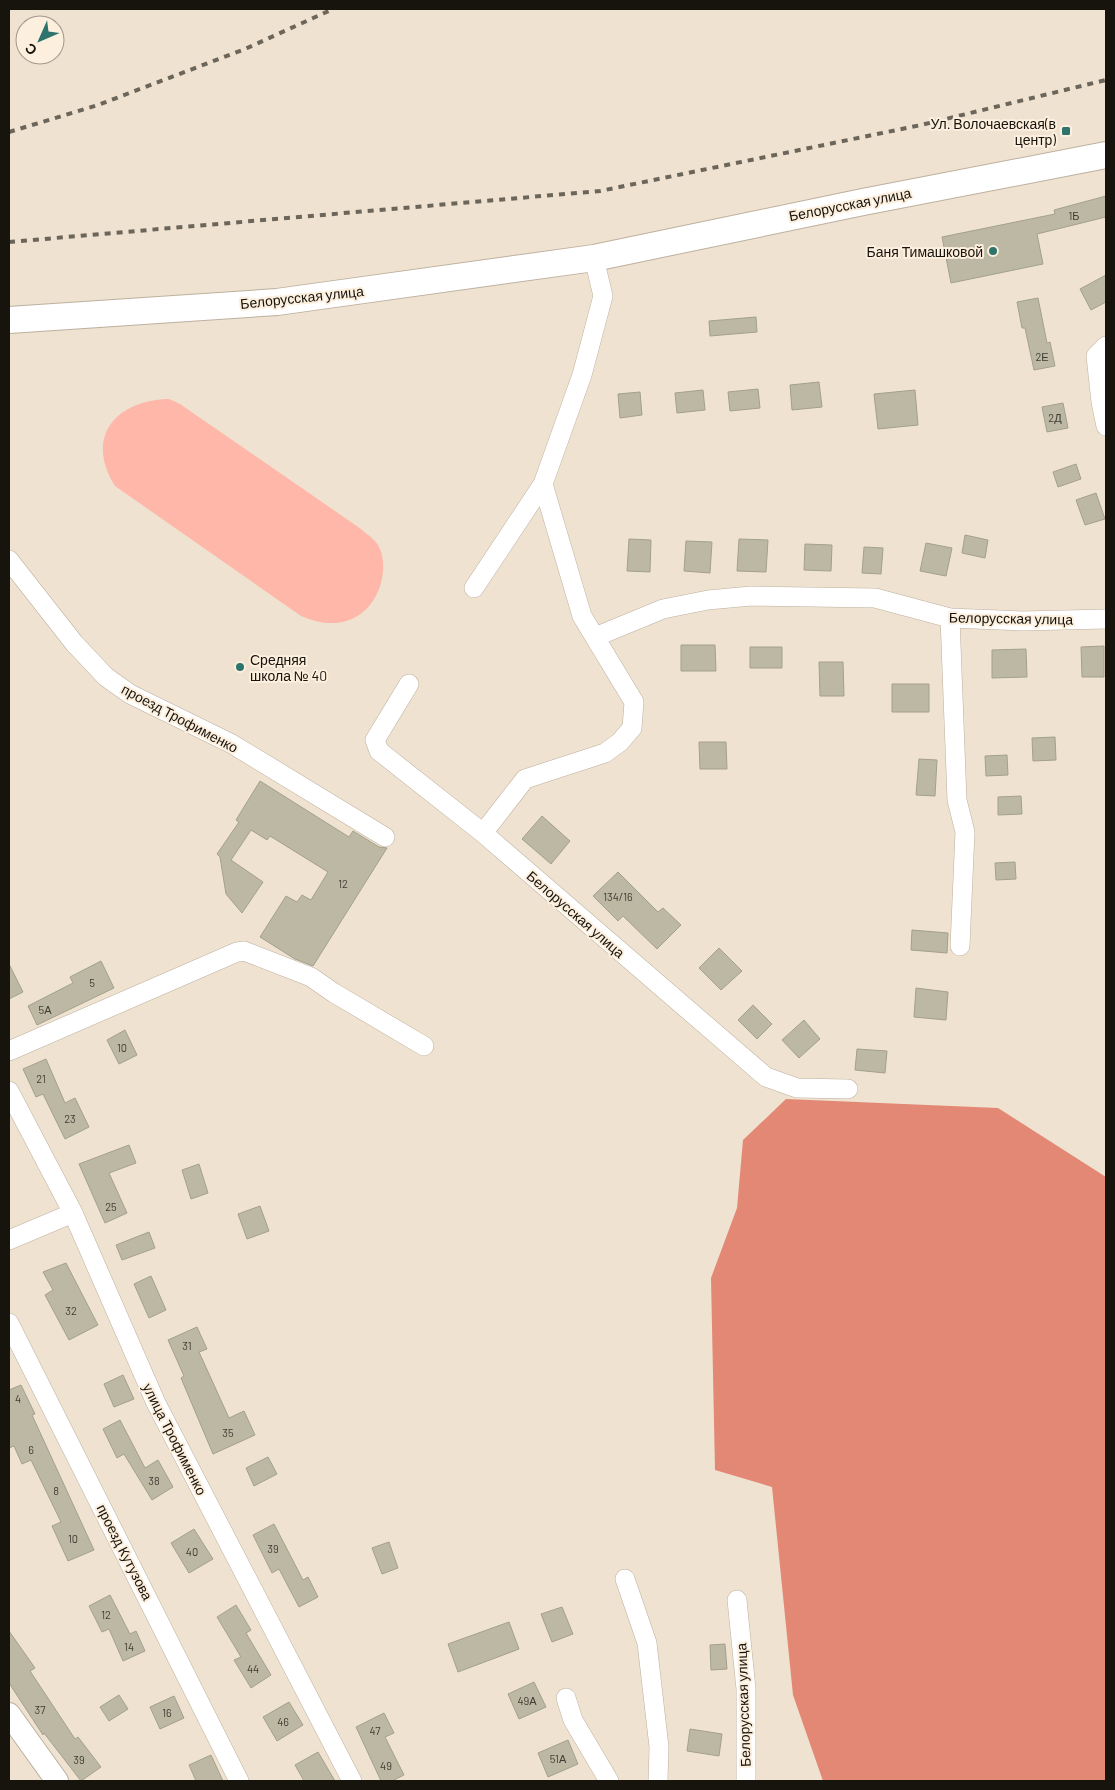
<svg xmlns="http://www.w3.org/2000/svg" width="1115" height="1790" font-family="Barlow,sans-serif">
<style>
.green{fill:#feb7a8}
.forest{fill:#e28875}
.building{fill:#bcb8a4;stroke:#a3a08c}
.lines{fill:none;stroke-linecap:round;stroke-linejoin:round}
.minor-casing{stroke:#bdb09f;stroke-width:20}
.tertiary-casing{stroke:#bdb09f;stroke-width:24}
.secondary-casing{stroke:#bdb09f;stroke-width:28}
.minor{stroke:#fff;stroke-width:19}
.tertiary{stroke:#fff;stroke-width:22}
.secondary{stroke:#fff;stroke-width:26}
.rail{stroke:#6c655a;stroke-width:4;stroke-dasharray:6 6;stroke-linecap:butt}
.poi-dot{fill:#2d746c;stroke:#fdefdd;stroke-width:2}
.labels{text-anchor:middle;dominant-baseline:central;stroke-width:4;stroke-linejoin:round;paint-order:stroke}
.number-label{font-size:11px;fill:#403c33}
.poi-label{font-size:14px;fill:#17130d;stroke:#fdefdd;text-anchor:end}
.street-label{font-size:14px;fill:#17130d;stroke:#fdefdd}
</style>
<rect width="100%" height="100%" fill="#efe2d0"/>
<!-- green -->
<path class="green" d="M169,399l11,5 181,125c5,5 13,9 17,16 6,10 6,22 4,34 -9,40 -44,54 -81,37l-186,-130c-31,-49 1,-86 54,-87z"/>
<!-- forest -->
<path class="forest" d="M786,1099l212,9 108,69v604h-283l-30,-86 -21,-208 -57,-17 -4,-192 26,-70 6,-68z"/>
<!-- building -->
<path class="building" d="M1106,196v21l-69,17 6,30 -92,19 -9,-46 113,-23 -1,-4z
M1106,275v27l-15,8 -11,-21z
M1038,298l9,45 3,-1 5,24 -21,4 -9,-42h-3l-5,-26z
M756,317l1,15 -47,4 -1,-15z
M819,382l3,25 -30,3 -2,-25z
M758,389l2,19 -30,3 -2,-19z
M703,390l2,20 -28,3 -2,-20z
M915,390l3,35 -40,4 -4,-35z
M640,392l2,23 -22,3 -2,-24z
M1063,403l5,25 -21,4 -5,-25z
M1076,464l5,15 -23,8 -5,-15z
M1096,493l9,26 -20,6 -9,-25z
M965,535l23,5 -3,18 -23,-5z
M629,539l22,1 -1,32 -23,-1z
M739,539l29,1 -2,32 -29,-1z
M686,541l26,1 -2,31 -26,-2z
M926,543l26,5 -6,28 -26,-5z
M805,544l27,1 -1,26 -27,-1z
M864,547l19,1 -2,26 -19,-1z
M681,645h34l1,26h-35z
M1104,646v31h-22l-1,-30z
M750,647h32v21h-32z
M1026,649l1,28 -35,1v-28z
M819,662h24l1,34h-24z
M892,684h37v28h-37z
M1055,737l1,23 -23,1 -1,-23z
M699,742h27l1,27h-27z
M1007,755l1,20 -22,1 -1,-20z
M919,759l18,1 -2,36 -19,-1z
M260,781l89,56 4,-6 26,16 8,1 -74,118 -18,-7 -35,-22 26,-41 11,6 5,-7 9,5 17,-28 -58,-36 -3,4 -16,-10 -20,30 32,22 -21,31 -16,-19 -6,-37 -3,-3 22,-32 -3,-2z
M1021,796l1,18 -24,1v-18z
M542,816l28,25 -19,23 -29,-25z
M1015,862l1,17 -20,1 -1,-17z
M618,872l40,40 5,-4 18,17 -24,24 -34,-33 -5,5 -25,-25z
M912,930l36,3 -1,20 -36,-3z
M719,948l23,23 -21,19 -22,-22z
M101,961l13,27 -77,37 -9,-19 45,-23 -3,-6z
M9,964l14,28 -14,7z
M916,988l32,4 -2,28 -32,-3z
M753,1005l19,19 -15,15 -19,-19z
M804,1020l16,19 -21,19 -17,-18z
M125,1030l12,25 -18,9 -12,-24z
M857,1049l30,2 -2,22 -30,-3z
M46,1059l19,44 10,-5 14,29 -24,12 -22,-45 -7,3 -13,-28z
M129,1145l7,18 -27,10 18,40 -22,10 -26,-59z
M199,1164l9,29 -17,6 -9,-29z
M260,1206l9,25 -22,8 -9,-25z
M149,1232l6,16 -33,12 -6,-15z
M66,1263l32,62 -29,15 -24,-45 8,-5 -10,-18z
M151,1276l15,34 -17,8 -15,-34z
M197,1327l10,22 -8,3 30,66 15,-7 11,24 -42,19 -32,-76 3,-2 -16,-36z
M123,1375l11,24 -20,8 -10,-23z
M21,1385l14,29 -3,1 62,135 -26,11 -16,-35 9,-4 -30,-62 -9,4 -8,-18 -5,2v-58z
M120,1420l25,48 13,-8 15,27 -21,13 -28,-46 -7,4 -14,-29z
M268,1457l9,17 -23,12 -8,-18z
M274,1524l29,56 5,-3 10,20 -19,10 -20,-38 -7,4 -19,-38z
M194,1529l19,30 -24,14 -18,-30z
M389,1542l9,26 -16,6 -10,-26z
M110,1595l20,39 6,-3 9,20 -22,10 -14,-32 -7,3 -13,-26z
M236,1605l15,25 -5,3 25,42 -20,13 -17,-28 7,-3 -24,-40z
M562,1607l11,27 -21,8 -11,-28z
M509,1622l10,27 -61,23 -10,-28z
M9,1631l26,37 -5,3 45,68 3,-2 23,30 -20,14 -37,-48 -1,2 -34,-52z
M725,1644l2,25 -16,1 -1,-25z
M534,1682l12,25 -27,12 -11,-25z
M119,1695l9,14 -19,12 -9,-14z
M174,1696l10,22 -24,11 -10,-22z
M289,1702l14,23 -26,16 -14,-24z
M384,1713l10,20 -9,4 19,38 -12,6h-11l-25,-54z
M690,1729l32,5 -3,22 -32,-5z
M568,1740l10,24 -30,13 -10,-24z
M318,1752l17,29h-31l-9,-16z
M211,1755l12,26h-27l-7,-16z"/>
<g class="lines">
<!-- minor casing -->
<g class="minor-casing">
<path id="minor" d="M1106,346l-10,10 5,46 5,24
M9,560l65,83 32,34 24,17 102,50 153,93
M474,588l69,-104 39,-109 21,-79 -9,-38
M950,618l7,182 8,32 -5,114
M595,637l68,-28 45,-9 43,-4 124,2 75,20 72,3 84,-2
M409,684l-34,56 4,11 104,82 283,244 31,11 51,1
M483,833l42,-54 80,-26 15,-11 12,-14 2,-26 -52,-86 -39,-132
M9,1051l228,-99 7,-1 67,26 23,16 90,53
M9,1091l64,122 83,190 196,378
M9,1240l64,-27
M9,1323l230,458
M625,1579l22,64 12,104 -1,34
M737,1600l9,89v92
M566,1698l7,22 36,61"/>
</g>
<!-- tertiary casing -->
<g class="tertiary-casing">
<path id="tertiary" d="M9,1714l48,67"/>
</g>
<!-- secondary casing -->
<g class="secondary-casing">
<path id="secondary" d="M9,320l268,-18 317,-44 269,-56 243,-47"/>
</g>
<!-- minor -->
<use href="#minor" class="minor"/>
<!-- tertiary -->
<use href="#tertiary" class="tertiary"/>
<!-- secondary -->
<use href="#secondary" class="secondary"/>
<!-- rail -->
<path class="rail" d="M9,132l89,-27 147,-56 88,-40
M9,242l591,-51 321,-66 185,-45"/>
</g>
<!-- markers -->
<g class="poi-dot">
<rect x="1061" y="126" width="10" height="10" rx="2.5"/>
<circle cx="993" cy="251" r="5"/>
<circle cx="240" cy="667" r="5"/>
</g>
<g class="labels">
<!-- number labels -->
<g class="number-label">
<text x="1074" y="215">1Б</text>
<text x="1042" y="356">2Е</text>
<text x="1055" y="417">2Д</text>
<text x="343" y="883">12</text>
<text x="618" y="896">134/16</text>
<text x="92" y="982">5</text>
<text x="45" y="1009">5А</text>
<text x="122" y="1047">10</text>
<text x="41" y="1078">21</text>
<text x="70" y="1118">23</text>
<text x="111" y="1206">25</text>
<text x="71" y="1310">32</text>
<text x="187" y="1345">31</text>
<text x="18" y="1398">4</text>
<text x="228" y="1432">35</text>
<text x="31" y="1449">6</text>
<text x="154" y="1480">38</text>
<text x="56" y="1490">8</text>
<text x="73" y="1538">10</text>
<text x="273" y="1548">39</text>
<text x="192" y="1551">40</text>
<text x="106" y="1614">12</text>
<text x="129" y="1646">14</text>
<text x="253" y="1668">44</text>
<text x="527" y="1700">49А</text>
<text x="40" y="1709">37</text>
<text x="167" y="1712">16</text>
<text x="283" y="1721">46</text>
<text x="375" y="1730">47</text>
<text x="558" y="1758">51А</text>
<text x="79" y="1759">39</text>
<text x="386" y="1765">49</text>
</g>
<!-- poi labels -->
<g class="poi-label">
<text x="1056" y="123">Ул. Волочаевская(в<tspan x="1056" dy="16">центр)</tspan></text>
<text x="983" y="251">Баня Тимашковой</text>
<text x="250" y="659" text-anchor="start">Средняя<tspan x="250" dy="16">школа № 40</tspan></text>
</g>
<!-- street labels -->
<g class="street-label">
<text transform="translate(850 204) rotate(-11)">Белорусская улица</text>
<text transform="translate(302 297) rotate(-6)">Белорусская улица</text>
<text transform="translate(1011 618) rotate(1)">Белорусская улица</text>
<text transform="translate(180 718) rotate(28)">проезд Трофименко</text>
<text transform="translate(576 914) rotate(41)">Белорусская улица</text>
<text transform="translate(175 1439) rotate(63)">улица Трофименко</text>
<text transform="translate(125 1552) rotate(63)">проезд Кутузова</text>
<text transform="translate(743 1705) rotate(-92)">Белорусская улица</text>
</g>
</g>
<!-- border -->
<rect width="1115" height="1790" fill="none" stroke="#17130d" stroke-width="20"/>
<!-- north arrow -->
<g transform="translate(40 40) rotate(225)"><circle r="24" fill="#fdefdd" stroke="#a1978a"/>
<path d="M0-4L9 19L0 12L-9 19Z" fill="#2d746c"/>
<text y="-8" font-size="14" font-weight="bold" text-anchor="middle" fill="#17130d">С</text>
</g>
</svg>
